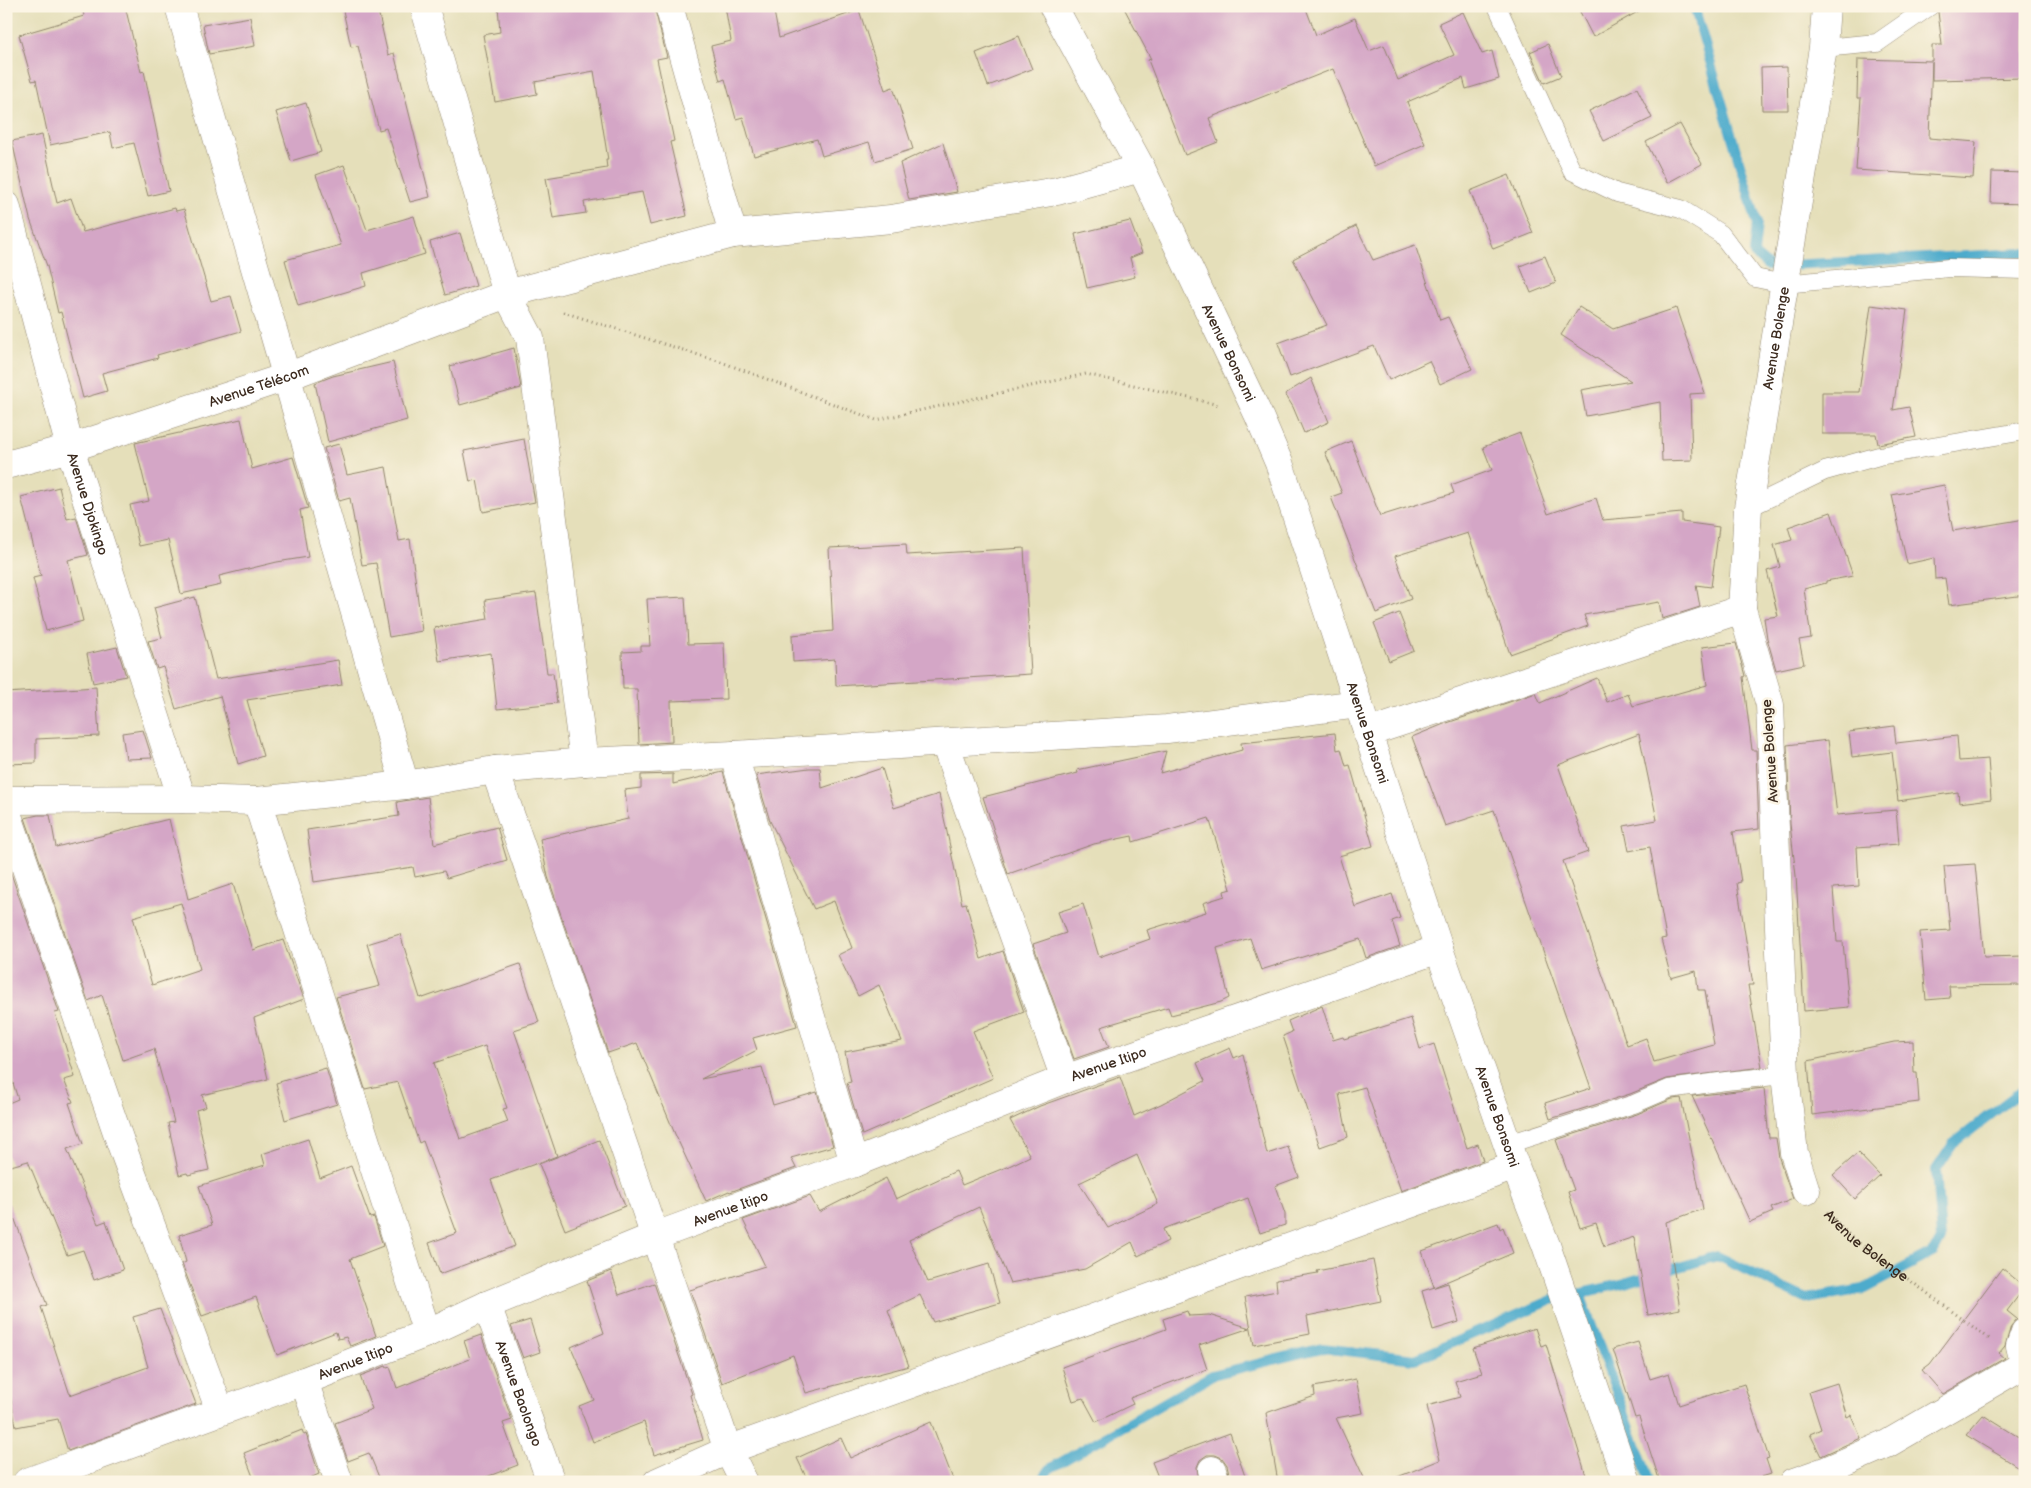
<svg xmlns="http://www.w3.org/2000/svg" width="2031" height="1488" font-family="'Balsamiq Sans',sans-serif">
<style>
.lines{fill:none;stroke-linecap:round;stroke-linejoin:round}
.stream{stroke:#4dabcc;stroke-width:10}
.building{fill:#d4a6c6;fill-rule:evenodd}
.lane-casing{stroke:#90846c;stroke-width:19}
.street-casing{stroke:#90846c;stroke-width:29}
.primary-casing{stroke:#90846c;stroke-width:29}
.path{stroke:#90846c;stroke-width:3;stroke-dasharray:1 4;stroke-linecap:butt}
.lane{stroke:#fff;stroke-width:18}
.street{stroke:#fff;stroke-width:28}
.primary{stroke:#fff;stroke-width:28}
.labels{text-anchor:middle;dominant-baseline:central;stroke-width:5;stroke-linejoin:round;paint-order:stroke}
.street-label{font-size:14px;fill:#3b2a1e;stroke:#fcf5e5}
</style>
<rect width="100%" height="100%" fill="#fcf5e5"/>
<filter id="ink" filterUnits="userSpaceOnUse"><feTurbulence type="fractalNoise" baseFrequency=".02" numOctaves="2"/><feDisplacementMap in="SourceGraphic" scale="10" xChannelSelector="R" yChannelSelector="G"/><feConvolveMatrix kernelMatrix="1 2 1 2 8 2 1 2 1" color-interpolation-filters="sRGB"/></filter>
<filter id="wash" filterUnits="userSpaceOnUse"><feTurbulence type="fractalNoise" baseFrequency=".0096" numOctaves="4" result="noise"/><feDisplacementMap in="SourceGraphic" scale="20" xChannelSelector="R" yChannelSelector="G"/><feGaussianBlur stdDeviation="1.12" result="paint"/><feColorMatrix in="noise" values="0 0 0 0 0 0 0 0 0 0 0 0 0 0 0 0 0 1.4 0 .05"/><feComposite in="paint" operator="in"/></filter>
<g filter="url(#wash)">
<rect width="100%" height="100%" fill="#e5dfba"/>
<g class="lines">
<!-- stream -->
<path class="stream" d="M1694,6l63,217 -3,31 14,12 257,-13
M1580,1294l70,188
M1040,1482l9,-13 163,-94 110,-27 93,11 137,-59 73,-17 92,-27 89,43 58,-10 70,-37 7,-13 -5,-69 17,-26 72,-56"/>
</g>
<g id="blocks">
<!-- building -->
<path class="building" d="M82,6h43l16,66 3,-1 25,120 -21,5 -14,-53 -21,5 -3,-16 -60,13 -14,-65 -4,1 -13,-46 65,-19z
M342,6h35l11,49 6,-2 36,144 -20,5 -24,-74 -7,2 -21,-84 -7,1z
M498,6h156l13,51 -10,2 17,82 -4,1 17,74 -37,9 -8,-33 -58,10 2,11 -33,5 -7,-40 61,-10 -1,-8h2l-14,-89 -59,11 2,12 -42,8 -12,-67 17,-3z
M725,6h48l6,32 80,-28 26,80 8,-3 20,62 -38,12 -6,-19 -47,14 -5,-17 -63,17 -11,-39 -7,2 -11,-40 -5,2 -9,-35 20,-5z
M1123,6h182l11,29 39,-17 14,33 15,-6 14,35 56,-25 -15,-32 24,-11 19,42 10,-3 7,28 -33,10 -3,-11 -56,24 18,42 -51,22 -41,-97 -124,49 9,24 -33,13 -37,-95 3,-1z
M1577,6h71l-55,31z
M1967,6h58v72l-93,2v-18l-3,76 47,4 -3,36 -117,-8 5,-72h-4l1,-39 74,2v-16h10l-4,-33 2,-2z
M250,17l5,29 -46,8 -6,-29z
M1019,36l13,33 -44,17 -12,-33z
M1548,44l13,32 -17,7 -14,-31z
M1787,67l1,43h-26l-1,-42z
M1637,88l15,30 -48,23 -15,-30z
M306,103l15,49 -30,9 -15,-49z
M1680,124l22,40 -35,19 -21,-41z
M42,135l15,68 14,-5 12,34 92,-24 1,3 8,-2 27,92 20,-5 10,35 -84,24 1,3 -56,15 5,18 -24,7 -22,-86 -3,1 -11,-47 -17,-47 -18,-78z
M943,143l14,49 -48,8 -9,-37z
M344,165l23,65 47,-14 11,38 -62,19 3,13 -68,20 -13,-46 56,-15 -25,-70z
M1992,172l33,1v31l-34,-1z
M1509,175l24,58 -40,16 -23,-58z
M1130,221l12,32 -12,5 5,19 -48,11 -12,-54z
M1356,226l17,34 42,-15 25,75 8,-3 24,52 -32,15 -11,-23 -40,19 -15,-34 -84,31 -12,-34 49,-18 -34,-66z
M460,233l16,53 -31,9 -15,-53z
M1545,256l11,27 -25,10 -11,-27z
M1871,305l36,5 -14,100 16,-3 7,30 -38,7 -2,-10h-54v-42h37z
M1579,307l34,22 63,-21 29,85 -15,1 2,66 -30,1 -2,-59 -74,14 -5,-26 50,-9 -70,-46z
M514,348l7,40 -61,17 -10,-39z
M393,362l14,58 -79,22 -13,-59 18,-7z
M1311,378l18,44 -25,11 -11,-26 -8,-13z
M241,419l11,50 41,-12 15,51 -8,2 8,47 -31,5 -58,14 2,9 -40,9 -13,-54 -29,6 -9,-41 19,-4 -14,-58z
M1520,433l28,81 48,-16 7,22 79,-7v9l37,5 -8,60 -15,-2 4,22 -38,12 -3,-17 -75,13 4,11 -78,28 -42,-121 -73,23 16,43 -35,14 -45,-116 11,-4 -17,-41 26,-11 29,75 74,-23 -3,-8 41,-15 -9,-23z
M524,439l11,63 -52,10 -6,-32 -7,2 -6,-31z
M339,444l8,31 39,-8 13,74 11,-2 12,92 -33,6 -13,-74 -14,2 -12,-67 -11,3 -15,-53z
M1944,485l9,46 72,-12v76l-76,10 -4,-27 -10,1 -1,-21 -27,6 -15,-69z
M59,487l8,32 9,-2 12,38 -20,5 15,61 -37,10 -13,-53 8,-2 -20,-79z
M1831,512l22,64 -27,5v2l-22,6 7,49 -12,2 5,24 -28,6 -9,-32 -3,-20 14,-2 -11,-45 13,-4 -6,-22 18,-5 -4,-13z
M906,544l1,11 117,-7 7,126 -195,12 -1,-27 -42,3 -1,-27 41,-4 -4,-83z
M536,593l11,80h6l4,30 -60,6 -6,-56 -52,8 -5,-33 54,-9 -3,-19z
M195,597l21,82 122,-19 4,25 -95,15 16,56 -25,8 -18,-68 -44,13 -13,-42 -6,2 -9,-28 14,-3 -8,-30z
M685,597l3,47 36,-1 2,56 -55,2 1,41 -33,2 -2,-55h-14l-1,-37 19,-1v-5h9l-3,-47z
M1399,613l15,38 -25,10 -15,-38z
M1736,643l9,33 -2,1 9,73h4l3,79 -26,3 8,50 -4,1 16,102h-5l14,82 -95,12 -37,15 -80,25 -5,-16 46,-15 -97,-278 -49,16 -33,-89 32,-13 92,-31 4,10 57,-25 10,24 21,-8 5,12 74,-21 -5,-38zM1639,734l18,86 -33,6 5,25 21,-4 16,91 -5,1 10,39 25,-7 2,19h7l9,55 -60,17 -8,-24 -19,7 -64,-184 25,-9 -30,-87z
M117,647l9,29 -33,7 -6,-29z
M96,687l3,49 -63,3v24l-30,1v-71z
M1894,726l2,17 61,-7 2,25 29,-2 3,40 -32,4 -1,-11 -60,9 -6,-49 -40,5 -3,-25z
M143,730l9,28 -26,1 -4,-26z
M1335,733l2,17 4,-1 5,17 4,-1 23,81 -34,10 16,51 37,-13 8,24 -8,3 8,25 -34,12 -6,-19 -99,31 -11,-32 -33,10 12,50 -8,4 -50,13 -3,-8 -67,20 8,20 -35,12 -41,-115 33,-11 -8,-21 25,-8 16,53 51,-18 -3,-9 59,-18 -3,-9 22,-7 -1,-5 7,-2 -22,-71 -76,24 -1,-6 -38,8 -86,30 -25,-77 95,-24 -1,-3 89,-19 -6,22 82,-23 -1,-7z
M1828,740l9,75 59,-5 3,34 -42,3 2,39 -26,2 4,54h6l6,65 -45,4 -8,-135 -6,-52 -3,-79z
M809,768h11l2,20 60,-20 12,40 45,-14 23,110 4,-1 15,56 22,-8 21,61 -51,19 20,47 -131,57 -15,-52 4,-1 -6,-30 57,-11 -23,-56 -21,11 -20,-41 14,-7 -18,-47 -20,8 -44,-88 -14,-46z
M723,772l74,254 -44,12 4,12 -56,29 61,-12 11,38 44,-13 16,54 -42,12 5,10 -66,24 -1,-1 -23,10 -31,-67 -38,-91 -29,10 -60,-176 -8,-38 88,-20 -3,-29 16,-2v-13l32,-1v10z
M428,797l6,47 63,-17 10,33 -60,18 -3,-7 -29,6 -2,-10 -99,15 -7,-52 92,-14 -2,-14z
M38,815h12l6,32 113,-28 19,80 45,-15 20,66 30,-10 21,59 -50,19 14,61 -66,16 4,12 -10,3 13,60 -21,5 -1,-2 -8,2 -11,-52 6,-1 -20,-73 -31,11 -21,-65 -14,6 -63,-183zM181,903l19,66 -48,16 -19,-68z
M6,859l53,153 -4,1 20,64 -11,3 9,22 -4,1 14,41 -16,5 31,75 8,-3 17,49 -29,10 -11,-30 -16,5 -39,-94 -17,5 -5,-14v-48l12,-5 -12,-38z
M1975,864l9,93 41,-1v29l-76,1 1,12 -24,2 -6,-68 30,-2 -6,-64z
M400,934l20,64 3,-1v1l97,-34 19,58 -25,8 43,126 -66,24 24,66 -75,28 -11,-31 28,-10 -34,-92 -4,2 -21,-61 -33,7 -29,-92 44,-11 -13,-42zM485,1046l22,62 -4,1 5,13 -48,17 -26,-76z
M1322,1006l11,34 10,-3 1,2 67,-21 9,31 14,-5 33,104 11,-4 5,17 -82,30 -36,-104 -26,7 9,43 -28,10 -37,-111 9,-4 -4,-11z
M1913,1041l1,32h3l2,29 -107,13 -4,-54 86,-19z
M1230,1048l4,10 9,-4 24,100 21,-7 11,30 -24,9 10,28v11l-25,8 -12,-35 -85,31 5,12 -30,15 -6,-14 -47,27 -75,14 -31,-76 -70,33 19,42 61,-18 11,39 -67,19 -13,-27 -32,15 21,56 -103,27 -13,-38 -71,28 -32,-93 75,-24 -22,-46 67,-24 9,16 67,-34 10,21 60,-28 6,14 47,-19 21,-10 -20,-36 30,-14 80,-29 14,39 27,-12 44,-23 -8,-18zM1137,1155l21,49 -50,24 -29,-45z
M326,1068l11,36 -52,16 -9,-37z
M1764,1088l5,50h7l3,20 14,41 -22,9 2,4 -23,10 -58,-126z
M1681,1098l22,111 -37,13 14,87 -32,6 -14,-78 -30,10 -8,-24 -16,5 -12,-36 6,-2 -18,-50 81,-26 35,-15z
M308,1139l12,39 31,-12 19,52 4,-1 9,29 -33,13 26,77 -26,10 -4,-9 -8,2 -2,-7 -59,23 -21,-58 -54,19 -20,-52 4,-2 -7,-27 33,-10 -13,-39 66,-21 -3,-11z
M599,1140l26,66 -60,24 -26,-66z
M1858,1153l22,23 -25,23 -22,-24z
M6,1204h3l38,101 -6,2 29,88 78,-28 -15,-50 27,-8 36,95 -128,47 -10,-32 -42,8 -10,-54z
M1498,1223l2,6 3,-2 10,26 -79,34 -12,-36z
M1373,1260l8,41 -74,15 3,18 -56,11 -9,-48 32,-6 -1,-11 42,-7 -1,-2z
M2002,1268l23,19 -18,24 10,8 -6,7 -6,20 -6,7 6,5 -62,36 -21,-24 8,-6z
M611,1271l8,24 35,-12 38,111 -2,1 13,45 -49,15 -10,-33 -51,20 -14,-36 15,-6 -23,-53 33,-14 -17,-52z
M1448,1283l11,39 -26,8 -11,-39z
M1187,1311l2,5 20,-1 41,13 -51,17 8,24 -77,29 3,6 -37,18 -13,-24 -10,3 -11,-34 104,-38 -3,-10z
M530,1320l10,32 -17,6 -12,-32z
M1535,1328l6,18 5,-2 42,138h-198v-2l50,-20 -13,-54 33,-9 -5,-16 27,-8 -9,-25z
M481,1335l31,85 -9,3 15,42 -45,17h-92l-12,-29 -21,8 -13,-38 37,-14 -12,-33 26,-10 1,2 3,-1 7,21 73,-29 -6,-18z
M1638,1342l12,37 19,-6 10,32 65,-21 25,74 -3,1 5,15 -25,8h-86l-21,-65 -4,1 -22,-69z
M1356,1379l7,34 -27,5 30,64h-88l-12,-69 49,-17 -1,-9z
M1837,1383l10,34 4,-2 10,23 -40,18 -11,-22 11,-5 -12,-37z
M1983,1415l42,26v30l-59,-36z
M931,1422l23,60h-159l11,-5 -9,-19 44,-20 9,20z
M302,1430l2,5 2,-1 13,40 -18,8h-46l-11,-29z
M1230,1433l17,49h-16l-4,-17 -5,-7 -7,-3h-8l-7,5 -3,7 2,15h-39l-8,-20z"/>
</g>
</g>
<g filter="url(#ink)">
<use href="#blocks" fill-opacity="0" stroke="#90846c" stroke-width="1"/>
<g class="lines">
<!-- lane casing -->
<g class="lane-casing">
<path id="lane" d="M1497,6l75,165 45,22 64,16 40,25 34,44 29,6 165,-16 76,2
M1823,48l54,-5 53,-37
M1748,508l77,-37 54,-15 146,-25
M1508,1144l126,-40 35,-15 57,-8 59,-6"/>
</g>
<!-- street casing -->
<g class="street-casing">
<g id="street">
<path d="M179,6l226,779"/>
<path d="M424,6l83,288 23,44 54,424"/>
<path d="M669,6l64,228"/>
<path id="s2" d="M6,205l64,243 112,351"/>
<path id="s3" d="M6,465l64,-17 216,-71 221,-83 226,-60 158,-15 166,-28 84,-23"/>
<path d="M1367,733l375,-124"/>
<path d="M945,743l120,336"/>
<path d="M734,755l120,408"/>
<path d="M495,770l233,680 16,32"/>
<path d="M6,800l176,-1 75,2 148,-16 90,-15 89,-8 150,-7 433,-26 191,-25"/>
<path d="M257,801l170,532"/>
<path d="M6,810l115,334 99,267"/>
<path id="s4" d="M1806,1191l-12,-38 -9,-78 -15,-370 -28,-96 6,-101 75,-460 3,-42"/>
<path id="s5" d="M487,1305l64,177"/>
<path d="M2025,1332l-5,14 5,21"/>
<path d="M304,1381l35,101"/>
<path d="M1212,1470l4,12"/>
<path id="s6" d="M27,1482l277,-101 123,-48 60,-28 166,-68 201,-74 211,-84 374,-130"/>
<path d="M657,1482l71,-32 787,-284"/>
<path d="M1794,1482l31,-11 62,-27 138,-80"/>
</g>
</g>
<!-- primary casing -->
<g class="primary-casing">
<g id="primary">
<path id="s7" d="M1053,6l88,162 117,246 21,49 160,486 76,217 31,79 81,237"/>
</g>
</g>
<!-- path -->
<g class="path">
<path d="M563,312l161,51 152,57 210,-46 133,31"/>
<path id="s1" d="M1827,1212l24,25 140,103"/>
</g>
<!-- lane -->
<use href="#lane" class="lane"/>
<!-- street -->
<use href="#street" class="street"/>
<!-- primary -->
<use href="#primary" class="primary"/>
</g>
</g>
<g class="labels">
<!-- street labels -->
<g class="street-label">
<text stroke="none"><textPath href="#s4" startOffset="862">Avenue Bolenge</textPath></text>
<text stroke="none"><textPath href="#s7" startOffset="389">Avenue Bonsomi</textPath></text>
<text stroke="none"><textPath href="#s3" startOffset="265">Avenue Télécom</textPath></text>
<text stroke="none"><textPath href="#s2" startOffset="310">Avenue Djokingo</textPath></text>
<text stroke="none"><textPath href="#s7" startOffset="794">Avenue Bonsomi</textPath></text>
<text transform="translate(1770 751) rotate(-94)">Avenue Bolenge</text>
<text stroke="none"><textPath href="#s6" startOffset="1160">Avenue Itipo</textPath></text>
<text stroke="none"><textPath href="#s7" startOffset="1199">Avenue Bonsomi</textPath></text>
<text stroke="none"><textPath href="#s6" startOffset="755">Avenue Itipo</textPath></text>
<text stroke="none"><textPath href="#s1" startOffset="52">Avenue Bolenge</textPath></text>
<text stroke="none"><textPath href="#s6" startOffset="350">Avenue Itipo</textPath></text>
<text stroke="none"><textPath href="#s5" startOffset="94">Avenue Baolongo</textPath></text>
</g>
</g>
<!-- margin -->
<rect width="2031" height="1488" fill="none" stroke="#fcf5e5" stroke-width="25"/>
</svg>
